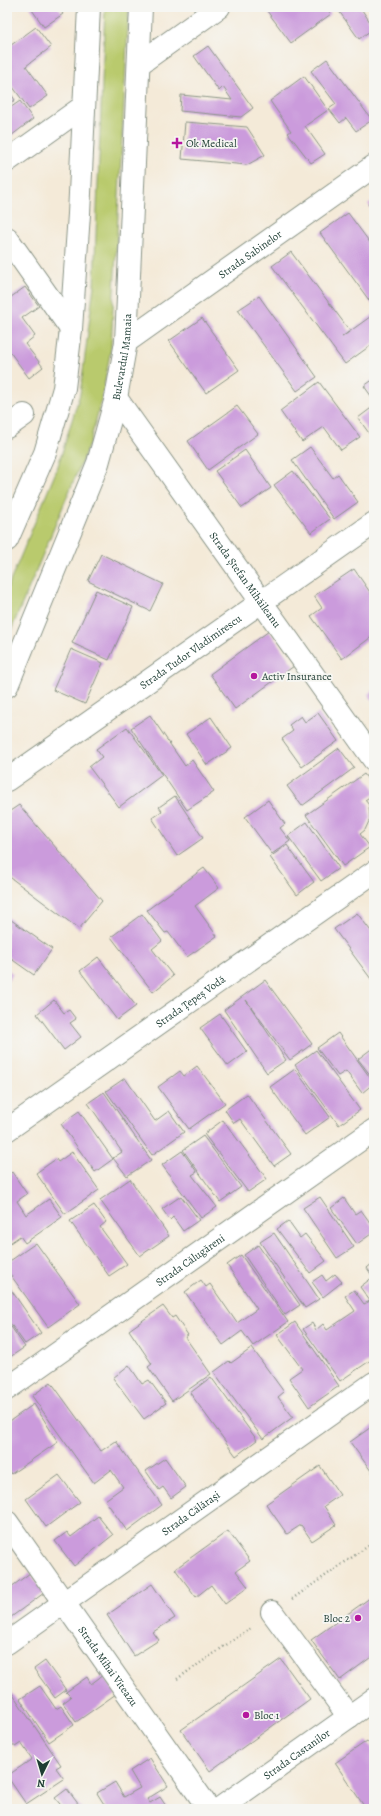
<svg xmlns="http://www.w3.org/2000/svg" width="381" height="1816" font-family="Alegreya,serif">
<style>
.green{fill:#b9ca6d;stroke:#6c8450}
.building{fill:#cb9bdc}
.lines{fill:none;stroke-linecap:round;stroke-linejoin:round}
.minor-casing{stroke:#8a9486;stroke-width:24}
.major-casing{stroke:#8a9486;stroke-width:24}
.path{stroke:#8a9486;stroke-width:2.5;stroke-dasharray:1 3;stroke-linecap:butt}
.minor{stroke:#fff;stroke-width:22}
.major{stroke:#fff;stroke-width:22}
.poi-dot{fill:#b5179e;stroke:#f6f6f2;stroke-width:1.5}
.labels{text-anchor:middle;dominant-baseline:central;stroke-width:3.5;stroke-linejoin:round;paint-order:stroke}
.poi-label{font-size:11px;fill:#1f3d34;stroke:#f6f6f2;text-anchor:start}
.street-label{font-size:11px;fill:#1f3d34;stroke:#f6f6f2}
</style>
<rect width="100%" height="100%" fill="#f6f6f2"/>
<filter id="ink" filterUnits="userSpaceOnUse"><feTurbulence type="fractalNoise" baseFrequency=".025" numOctaves="2"/><feDisplacementMap in="SourceGraphic" scale="8" xChannelSelector="R" yChannelSelector="G"/><feConvolveMatrix kernelMatrix="1 2 1 2 8 2 1 2 1" color-interpolation-filters="sRGB"/></filter>
<filter id="wash" filterUnits="userSpaceOnUse"><feTurbulence type="fractalNoise" baseFrequency=".012" numOctaves="4" result="noise"/><feDisplacementMap in="SourceGraphic" scale="16" xChannelSelector="R" yChannelSelector="G"/><feGaussianBlur stdDeviation="0.9" result="paint"/><feColorMatrix in="noise" values="0 0 0 0 0 0 0 0 0 0 0 0 0 0 0 0 0 1.4 0 .05"/><feComposite in="paint" operator="in"/></filter>
<g filter="url(#wash)">
<rect width="100%" height="100%" fill="#f4ead8"/>
<!-- green -->
<path class="green" d="M105,7h24l-18,341 -9,50 -12,44 -83,198v-51l50,-120 23,-75 14,-109z"/>
<g id="blocks">
<!-- building -->
<path class="building" d="M30,7h28l5,7 -19,13z
M264,7h62l5,7 -40,29z
M336,7h24l14,21 -15,11z
M36,27l15,20 -25,19 22,30 -19,13 -22,-30v-31z
M208,46l45,62 -12,9 -61,-6 1,-16 51,5 -9,-13 -4,4 -25,-35z
M327,59l45,61 -16,11 -10,-13 -6,5 -11,-14 7,-5 -25,-33z
M304,76l24,34 -23,16 20,28 -14,9 -23,-30 3,-2 -21,-30z
M7,88l8,12 -8,6z
M20,101l13,18 -26,20v-29z
M185,122l62,5 18,28 -18,10 -65,-6z
M374,200v12l-6,-8z
M348,213l26,35v6l-4,3 4,5v45l-54,-74z
M291,252l59,79 -8,6 32,-23v29l-29,21 -73,-98z
M25,287l14,19 -17,12 13,18 -10,8 18,23 -14,11 -22,-30v-48z
M259,296l58,81 -20,14 -59,-81z
M202,318l37,52 -33,23 -37,-52z
M374,379v21l-10,-14z
M319,382l41,55 -19,13 -17,-23 -22,15 -22,-31z
M237,406l21,28 -50,36 -20,-29z
M374,406v34l-16,-22z
M310,447l23,31 5,-4 20,28 -24,17 -42,-59z
M245,450l26,38 -29,20 -27,-37z
M293,471l37,48 -19,14 -37,-48z
M101,554l62,30 -13,27 -62,-30z
M354,569l20,29v37l-32,24 -31,-43 11,-8 -8,-12z
M96,590l37,17 -24,53 -37,-17z
M269,631l25,35 -59,43 -25,-35z
M71,649l32,14 -18,41 -32,-14z
M374,689v14l-6,-9z
M318,713l20,28 -36,26 -20,-28 11,-8 -4,-6 12,-9 4,6z
M150,715l35,51 7,-6 22,32 -27,18 -56,-82z
M211,717l21,31 -25,17 -21,-31z
M127,727l35,48 -43,32 -30,-40 13,-10 -6,-8z
M339,748l15,20 -52,38 -15,-20z
M364,774l10,14v6l-9,6 4,5 1,14 -5,11 -5,4 10,13 -27,19 -37,-51z
M175,796l28,42 -26,18 -25,-38 10,-7 -3,-4z
M268,800l17,24 -5,4 10,13 -18,13 -27,-37z
M19,805l83,96 -23,28 -72,-54v-62z
M307,822l32,46 -18,13 -33,-45z
M287,845l27,37 -17,13 -27,-38z
M204,868l15,20 -24,18 22,30 -30,21 -19,-25 -3,1 -18,-23z
M357,913l17,22v48l-40,-54z
M142,914l20,27 -10,8 21,27 -20,16 -42,-55z
M7,917l45,32 -18,26 -27,-19z
M98,957l38,49 -19,14 -37,-49z
M7,969l6,5 -6,8z
M265,980l47,64 -22,16 -44,-60 40,60 -19,13 -43,-63z
M54,1000l10,13 5,-3 7,9 -6,4 11,14 -17,13 -27,-36z
M220,1014l27,38 -19,14 -28,-38z
M338,1033l36,50 -12,10 -16,-22 -8,5 -21,-28z
M374,1047v33l-16,-21z
M316,1050l44,60 -21,15 -44,-60z
M197,1066l28,37 -36,26 -31,-42 22,-16 4,5z
M295,1069l35,48 -25,18 -35,-48z
M125,1078l30,43 14,-10 15,21 -32,23 -46,-64z
M104,1092l47,68 -24,16 -14,-18 9,-6 -34,-49z
M247,1094l44,60 -17,12 -34,-47 -6,4 -9,-13z
M79,1111l34,48 -18,13 -34,-48z
M223,1120l44,59 -19,13 -44,-58z
M203,1136l38,51 -21,15 -37,-52z
M182,1151l15,21 -5,3 25,32 -16,11 -39,-53z
M72,1152l27,38 -34,24 -29,-41 20,-14 2,3z
M374,1166v8l-4,-6z
M12,1172l15,22 -10,7 9,14 23,-16 13,18 -37,26 -5,-7 -13,9v-69z
M130,1179l39,57 -29,20 -40,-56z
M181,1196l18,24 -16,11 -10,-14 -3,3 -8,-11z
M320,1197l34,50 -17,11 -34,-50z
M344,1198l11,16 6,-4 13,18v4l-17,12 -26,-36z
M94,1205l12,17 -6,5 27,37 -18,12 -39,-55z
M288,1221l12,17 5,-4 21,27 -16,12 -33,-44z
M274,1233l45,66 -14,9 -45,-66z
M36,1243l44,61 -32,23 -41,-57v-7z
M258,1245l42,60 -15,10 -41,-60z
M241,1255l47,67 -35,24 -11,-15 -19,14 -38,-53 16,-12 5,7 4,-3 27,39 20,-14 -30,-44z
M374,1262v96l-34,23 -37,-52 9,-6 4,7 7,-6 4,6 28,-19 -10,-15 9,-6 10,14 6,-3 -10,-14 13,-10 -6,-9z
M335,1274l7,8 -19,15 -11,-15 10,-7 4,6z
M7,1284l34,49 -16,11 -18,-25z
M163,1306l9,12 3,-2 13,19 -3,2 26,37 -39,27 -24,-34 4,-3 -23,-34z
M7,1321l18,26 -18,12z
M295,1322l44,64 -30,21 -20,-29 13,-9 -25,-34z
M252,1348l32,44 -6,5 15,20 -30,22 -49,-67 15,-11 2,2z
M129,1365l13,19 7,-4 17,23 -22,16 -31,-41z
M211,1377l46,63 -21,16 -46,-63z
M51,1382l50,69 15,-10 46,64 -35,26 -22,-31 18,-13 -12,-17 -17,13 -62,-87z
M34,1404l24,38 -47,32 -4,-6v-45z
M374,1425v50l-24,-33z
M165,1458l21,29 -15,11 -8,-11 -4,3 -13,-19z
M320,1466l20,29 -16,11 12,19 -24,16 -11,-16 -14,9 -21,-30z
M59,1475l21,27 -34,25 -20,-28z
M98,1516l15,19 -39,31 -19,-25 12,-9 4,5z
M228,1531l22,30 -14,10 12,16 -23,17 -14,-19 -15,12 -21,-28z
M30,1573l14,20 -37,27v-30z
M152,1584l23,34 -22,14 6,8 -25,16 -27,-41z
M374,1595v60l-34,25 -29,-40z
M281,1659l29,40 -100,72 -29,-41z
M45,1661l21,29 -11,8 -21,-29z
M103,1675l13,19 -40,28 -13,-19 8,-6 -5,-5 21,-15 4,7z
M7,1686l54,79 -5,3 8,11 -38,25 -19,-28 25,-17 -11,-16 -6,4 -8,-11z
M40,1686l16,23 5,-3 13,19 -25,17 -29,-43z
M367,1741l7,10v56l-3,2h-5l-31,-46z
M150,1758l18,28 -21,13 3,4 10,-6 8,12h-61l-10,-16 18,-11 9,15 16,-9 -10,-17z
M67,1789l15,20h-18l-9,-11z"/>
</g>
</g>
<g filter="url(#ink)">
<use href="#blocks" fill-opacity="0" stroke="#8a9486" stroke-width="1"/>
<g class="lines">
<!-- minor casing -->
<g class="minor-casing">
<g id="minor">
<path d="M139,64l80,-57"/>
<path d="M7,161l77,-55"/>
<path d="M7,238l64,91"/>
<path id="s1" d="M126,342l248,-176"/>
<path id="s2" d="M116,398l258,362"/>
<path d="M7,427l17,-12"/>
<path id="s3" d="M7,780l367,-257"/>
<path id="s4" d="M7,1130l367,-258"/>
<path id="s5" d="M7,1389l367,-259"/>
<path id="s6" d="M7,1522l202,287"/>
<path d="M272,1612l77,105"/>
<path id="s7" d="M7,1643l367,-260"/>
<path id="s8" d="M219,1809l155,-110"/>
</g>
</g>
<!-- major casing -->
<g class="major-casing">
<g id="major">
<path d="M7,540l38,-87 19,-65 7,-59 8,-115 10,-207"/>
<path id="s9" d="M7,686l91,-223 18,-65 10,-56 15,-335"/>
</g>
</g>
<!-- path -->
<path class="path" d="M292,1599l82,-57
M177,1679l75,-52"/>
<!-- minor -->
<use href="#minor" class="minor"/>
<!-- major -->
<use href="#major" class="major"/>
</g>
</g>
<!-- markers -->
<g class="poi-dot">
<path d="M175 137h4v4h4v4h-4v4h-4v-4h-4v-4h4z"/>
<circle cx="254" cy="676" r="4"/>
<circle cx="358" cy="1618" r="4"/>
<circle cx="246" cy="1715" r="4"/>
</g>
<g class="labels">
<!-- poi labels -->
<g class="poi-label">
<text x="186" y="143">Ok Medical</text>
<text x="262" y="676">Activ Insurance</text>
<text x="350" y="1618" text-anchor="end">Bloc 2</text>
<text x="254" y="1715">Bloc 1</text>
</g>
<!-- street labels -->
<g class="street-label">
<text stroke="none"><textPath href="#s1" startOffset="152">Strada Sabinelor</textPath></text>
<text stroke="none"><textPath href="#s9" startOffset="350">Bulevardul Mamaia</textPath></text>
<text stroke="none"><textPath href="#s2" startOffset="223">Strada Ștefan Mihăileanu</textPath></text>
<text stroke="none"><textPath href="#s3" startOffset="224">Strada Tudor Vladimirescu</textPath></text>
<text stroke="none"><textPath href="#s4" startOffset="224">Strada Țepeș Vodă</textPath></text>
<text stroke="none"><textPath href="#s5" startOffset="224">Strada Călugăreni</textPath></text>
<text stroke="none"><textPath href="#s7" startOffset="225">Strada Călărași</textPath></text>
<text stroke="none"><textPath href="#s6" startOffset="176">Strada Mihai Viteazu</textPath></text>
<text stroke="none"><textPath href="#s8" startOffset="95">Strada Castanilor</textPath></text>
</g>
</g>
<!-- margin -->
<rect width="381" height="1816" fill="none" stroke="#f6f6f2" stroke-width="24"/>
<!-- north arrow -->
<g transform="translate(42 1774) rotate(185)" stroke="#f6f6f2" stroke-width="3" paint-order="stroke">
<path d="M0-3L7 15L0 10L-7 15Z" fill="#1f3d34"/>
<text y="-6" font-size="11" font-weight="bold" text-anchor="middle" fill="#1f3d34">N</text>
</g>
</svg>
